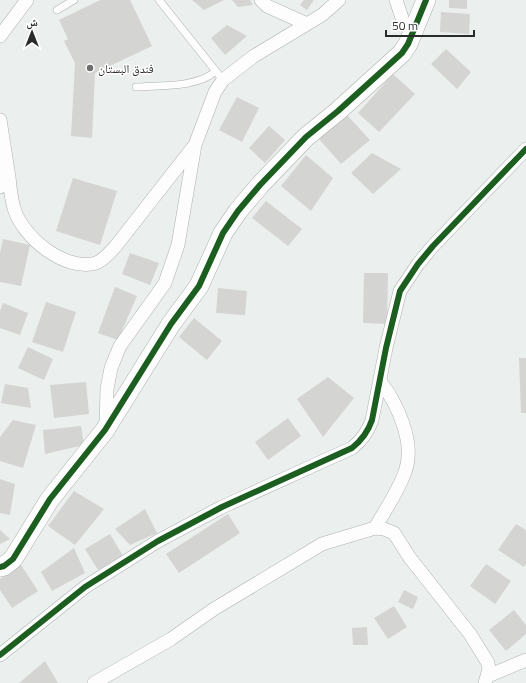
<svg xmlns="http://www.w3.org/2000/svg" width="526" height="683" font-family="'Titillium Web','Noto Naskh Arabic',sans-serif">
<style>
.building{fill:#d4d4d3}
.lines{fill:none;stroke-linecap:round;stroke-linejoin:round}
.lane-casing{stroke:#aeb1af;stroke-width:8}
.street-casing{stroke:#aeb1af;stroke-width:14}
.secondary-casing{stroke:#aeb1af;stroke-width:20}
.lane{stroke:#fcfdfc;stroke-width:7}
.street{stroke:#fcfdfc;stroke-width:13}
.secondary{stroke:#fcfdfc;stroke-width:19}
.cycleway-casing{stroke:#fff;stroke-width:8}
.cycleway{stroke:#1b5e20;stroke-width:6}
.poi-dot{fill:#6d706f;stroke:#fff;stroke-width:1.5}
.labels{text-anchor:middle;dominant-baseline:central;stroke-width:3;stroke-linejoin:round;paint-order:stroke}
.poi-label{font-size:12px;fill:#292c2b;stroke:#fff;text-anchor:start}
</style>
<rect width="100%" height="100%" fill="#ebefed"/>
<!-- building -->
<path class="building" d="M100,0h30l22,46 -57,27 -3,65 -21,-2 4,-73 -11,-22 4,-2 -9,-19z
M192,0h32l-20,10z
M232,0h18l3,5 -15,2z
M304,0h10l-7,10 -7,-5z
M449,0h18v9l-18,-1z
M441,12l29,2 -1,20 -29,-2z
M227,25l20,11 -22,19 -14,-17z
M446,49l25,23 -14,17 -26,-25z
M393,74l22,20 -36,38 -21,-19z
M237,97l22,11 -17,34 -23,-12z
M347,115l23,25 -29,24 -22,-25z
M269,126l16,14 -20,23 -16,-15z
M372,153l29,16 -28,25 -22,-21z
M306,155l27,23 -22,33 -30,-25z
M73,178l44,13 -17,54 -44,-14z
M266,201l36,28 -14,17 -36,-28z
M3,239l27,6 -9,41 -21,-4v-29z
M130,253l29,10 -9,22 -28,-11z
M364,273h24l-1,51 -24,-1z
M115,287l22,9 -19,44 -20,-7z
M218,288l29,3 -2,24 -29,-2z
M46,302l30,10 -13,40 -31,-10z
M3,303l25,10 -8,22 -20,-7v-17z
M194,318l28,23 -15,19 -28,-23z
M28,347l25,12 -9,21 -26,-12z
M519,358h7v55h-5z
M328,377l26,21 -31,39 -26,-38z
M86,382l3,32 -35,4 -4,-33z
M5,384l23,4 3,20 -30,-5z
M288,418l13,18 -33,24 -13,-18z
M13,420l23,5 -13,43 -23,-7v-24z
M81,426l3,19 -39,9 -2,-24z
M0,479l15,5 -5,31 -10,-2z
M74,491l30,18 -29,36 -27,-19z
M145,509l12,24 -27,12 -15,-16z
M228,514l12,19 -61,40 -13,-19z
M516,524l10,6v34l-2,3 -26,-17z
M0,530l10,9 -10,5z
M110,534l13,22 -25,14 -13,-21z
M74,548l11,25 -33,18 -11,-19z
M486,564l25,17 -16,23 -25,-18z
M21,565l17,26 -26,17 -12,-18v-11z
M404,590l14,7 -5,12 -15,-7z
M394,606l13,21 -19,12 -14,-21z
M514,610l12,15v9l-20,17 -17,-21z
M367,627l1,18h-15l-1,-17z
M45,661l13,22h-39z"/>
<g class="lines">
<!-- lane casing -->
<g class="lane-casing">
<path id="lane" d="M159,0l64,80
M57,10l17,-10
M136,87c24,-2 61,1 80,-16"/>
</g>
<!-- street casing -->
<g class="street-casing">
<path id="street" d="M261,0l6,6 40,18
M396,0l8,24 10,9
M0,36l27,-36
M0,120c3,19 6,38 9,57 1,11 2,21 5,31 8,29 51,64 82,55 8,-3 13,-10 19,-16l79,-101
M0,187l1,-23
M106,428l1,-39 4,-21 9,-22 45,-63 13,-38 17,-100 20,-53 8,-12 31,-24 68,-41 17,-15
M375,528c10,-18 23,-36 30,-56 11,-29 -8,-69 -25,-91
M0,655l85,-68 73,-46 64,-34 130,-59c10,-8 16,-16 20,-28l14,-72 14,-57 18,-27 15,-18 93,-97
M488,676l38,-16
M94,683l77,-44 43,-30 108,-65 53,-16 9,1 10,4 16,25 60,76 18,29 1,6 -4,14"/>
</g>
<!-- secondary casing -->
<g class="secondary-casing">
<path id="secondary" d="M0,567l4,-1 9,-7 37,-60 55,-69 66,-106 28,-38 24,-53 15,-22 22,-26 46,-48 32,-26 64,-58 6,-9 18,-44"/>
</g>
<!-- lane -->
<use href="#lane" class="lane"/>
<!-- street -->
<use href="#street" class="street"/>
<!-- secondary -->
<use href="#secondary" class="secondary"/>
<!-- cycleway casing -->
<g class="cycleway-casing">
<path id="cycleway" d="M0,567l4,-1 9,-7 37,-60 55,-69 66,-106 28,-38 24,-53 15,-22 22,-26 46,-48 32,-26 64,-58 6,-9 18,-44
M0,655l85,-68 73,-46 64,-34 130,-59c10,-8 16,-16 20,-28l14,-72 14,-57 18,-27 15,-18 93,-97"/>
</g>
<!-- cycleway -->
<use href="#cycleway" class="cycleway"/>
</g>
<!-- markers -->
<circle class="poi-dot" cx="90" cy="68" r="4"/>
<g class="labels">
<!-- poi labels -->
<g class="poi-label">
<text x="98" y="68">فندق البستان</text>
</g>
</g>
<!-- north arrow -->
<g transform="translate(32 32)" stroke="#ffffff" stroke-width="3" paint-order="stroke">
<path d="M0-3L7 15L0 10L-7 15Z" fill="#292c2b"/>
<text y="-6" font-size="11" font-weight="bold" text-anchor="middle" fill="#292c2b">ش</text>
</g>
<!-- scale -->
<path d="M386 30v6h88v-6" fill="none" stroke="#292c2b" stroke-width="2"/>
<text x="392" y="30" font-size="12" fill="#292c2b" stroke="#ffffff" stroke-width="3" paint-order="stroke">50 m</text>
</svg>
